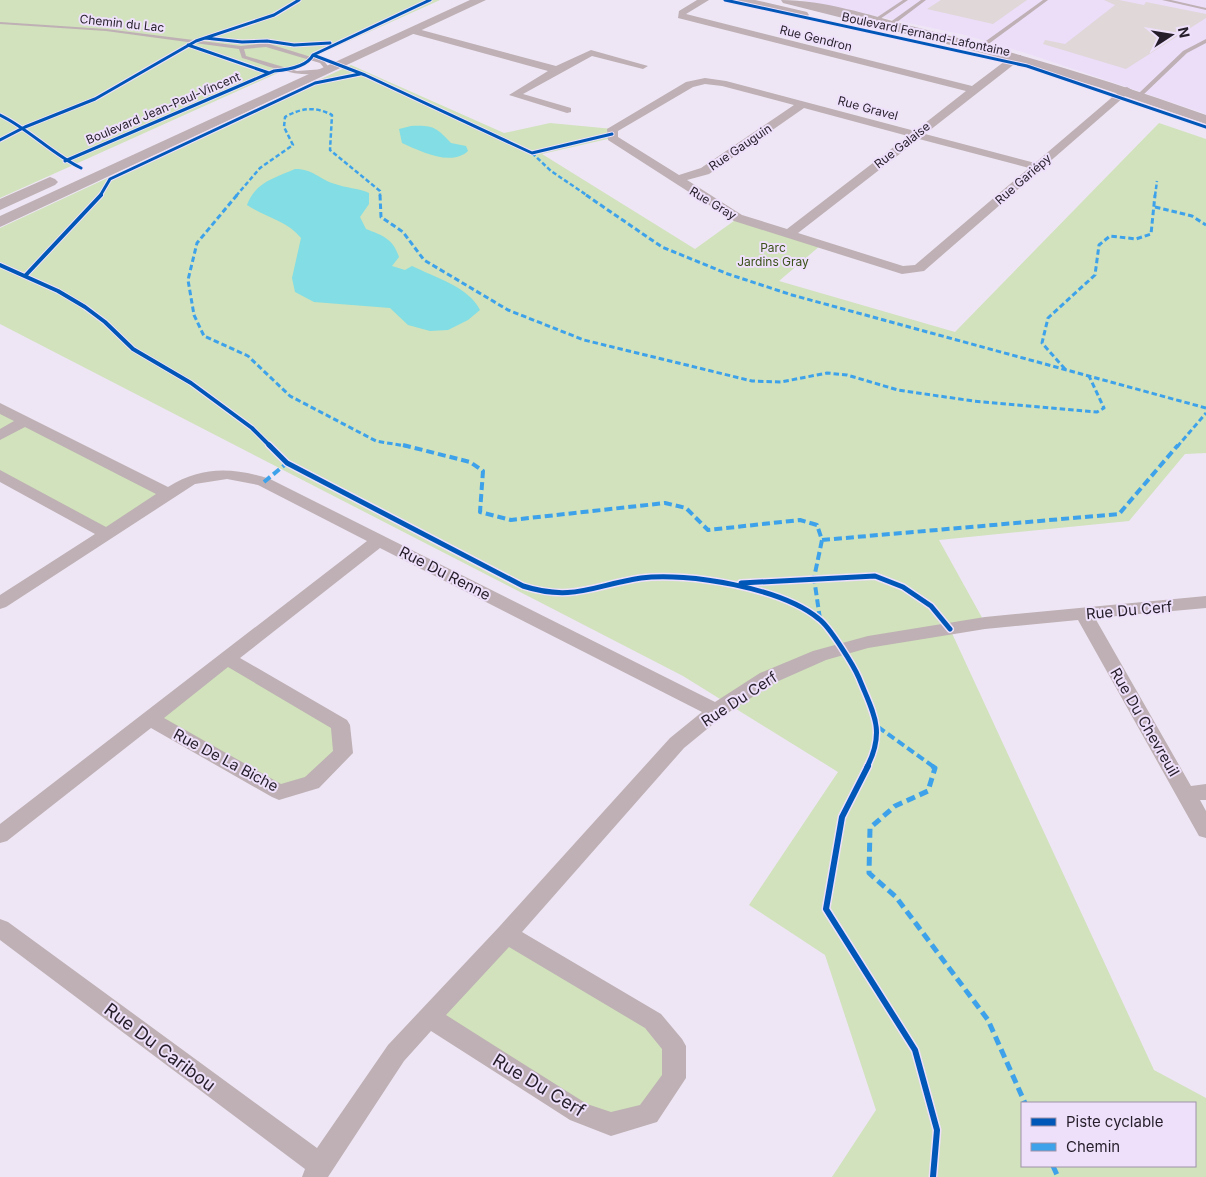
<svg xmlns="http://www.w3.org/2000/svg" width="1206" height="1177" font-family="Inter,sans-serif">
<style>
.built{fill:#ecddf9}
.green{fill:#d1e2bc;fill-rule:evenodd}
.water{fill:#82dde4}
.building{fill:#dfd7d8}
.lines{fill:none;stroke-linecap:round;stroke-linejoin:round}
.service{fill:#beb0b4;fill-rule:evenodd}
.minor{fill:#beb0b4;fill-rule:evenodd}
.tertiary{fill:#beb0b4;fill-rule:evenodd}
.quiet-far3{stroke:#3ea2eb;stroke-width:2.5;stroke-dasharray:4.5 2.5;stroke-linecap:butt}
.quiet-far2{stroke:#3ea2eb;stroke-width:3;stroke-dasharray:5.5 3;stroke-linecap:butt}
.quiet-far1{stroke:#3ea2eb;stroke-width:4;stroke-dasharray:8 4;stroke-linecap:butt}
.quiet{stroke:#3ea2eb;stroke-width:5;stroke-dasharray:9 5;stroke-linecap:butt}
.cycleway-far3-casing{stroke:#eee0fb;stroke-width:5}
.cycleway-far2-casing{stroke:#eee0fb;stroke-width:6}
.cycleway-far1-casing{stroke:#eee0fb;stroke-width:8}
.cycleway-casing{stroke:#eee0fb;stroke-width:9}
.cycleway-far3{stroke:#0057b8;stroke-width:3}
.cycleway-far2{stroke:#0057b8;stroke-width:4}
.cycleway-far1{stroke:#0057b8;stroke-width:5}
.cycleway{stroke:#0057b8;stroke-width:6}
.labels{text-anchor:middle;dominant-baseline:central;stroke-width:4;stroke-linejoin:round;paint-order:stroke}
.far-street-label{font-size:12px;fill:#251e2a;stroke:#eee0fb}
.far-park-label{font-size:12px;fill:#3a5118;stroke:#eee0fb}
.street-label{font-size:15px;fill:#251e2a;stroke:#eee0fb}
.near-street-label{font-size:18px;fill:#251e2a;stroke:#eee0fb}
</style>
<rect width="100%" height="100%" fill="#eee6f5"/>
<!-- built -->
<path class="built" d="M801,0h405v114l-177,-60 -64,-19z"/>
<!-- green -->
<path class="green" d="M0,0h440l-440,198z
M351,65l153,68 46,-10 63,6 -1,9 -70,16 153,95 43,-31 83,27 -42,36 176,51 204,-209 47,16v314l-21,1 -56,67 -190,19 46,83 -35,6 204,441 52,28v79h-374l44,-67 -51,-155 -76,-50 89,-133 -155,-96 -683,-352v-96zM1022,1103h173v63h-173z
M0,408l168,86 -61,40 -107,-59z
M227,658l113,67 3,28 -31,30 -33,9 -130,-74z
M507,934l167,112 -26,68 -37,10 -182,-107z"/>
<!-- water -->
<path class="water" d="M411,126c22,-1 25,1 40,17l15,3 2,5c-17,16 -48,0 -66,-8l-3,-14z
M295,169c19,0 23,10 40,15 11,4 23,4 34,9v11l-9,13 6,12c18,7 27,10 33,28l-7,9 13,4 7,-4c22,11 57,21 68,44l-12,10 -20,10 -18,1 -22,-6 -18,-17 -76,-6 -19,-10 -3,-14 9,-40c-13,-17 -36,-21 -54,-33 8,-23 28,-27 48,-36z"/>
<!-- building -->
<path class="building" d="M941,0h86l-34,24 -66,-15z
M1104,0h15l25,5 2,-3 60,12v4l-80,51 -83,-25 2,-4 20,4 50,-39z"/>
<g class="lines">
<!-- service -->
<path class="service" d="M903,0h5l-31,21 -4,-1z
M921,0h5l-33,25h-4v-2z
M1043,0h5l-65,48h-4v-2z
M1162,0h9l35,8v2z
M0,22l106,7 135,17 25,-3 58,18 7,9c-28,12 -61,-4 -89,-12l-3,-9 -133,-18 -106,-7zM266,47l54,16 5,6 -28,2 -51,-15 -2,-7z
M1206,39v4l-19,10 -45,43h-4v-2l45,-43z"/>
<!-- minor -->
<path class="minor" d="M697,0h12l-23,14 286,72 41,-31h8v4l-96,75 110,29 88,-75 4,-1 5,3 -208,181 -22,3 -168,-53 -126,-81 -1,-11 79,-47 19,-4 21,3 189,50 51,-40 -288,-73 1,-7zM705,84l17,2 72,19 -93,63 -22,7 -61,-38v-6l75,-44zM804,108l104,28 -121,93 -45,-14 -55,-35 22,-6zM919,139l110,29 -114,97 -12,1 -105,-33z
M414,28l142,38 35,-16 57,16 -5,3 -51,-13 -69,38 48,14v4l-4,1 -58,-18 39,-24 -138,-38v-4z
M0,403l168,84c33,-21 65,-20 102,-8l445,223 45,-29 53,-22 55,-15 117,-19 221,-21v12l-111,10 96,168 15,-2v16h-6l6,11v27l-7,-2 -121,-216 -93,9 -117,19 -42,12 -52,23 -51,33 -39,32 -162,184 139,82 21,25 4,7v32l-29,44 -46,14 -41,-16 -139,-89 -27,30 -76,116h-26l3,-8 -305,-229v-21l8,3 309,226 71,-103 111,-118 171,-189 32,-26 -322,-164 -140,110 107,62 3,5 3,28 -34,35 -40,12 -7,-3 -121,-69 -144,113 -7,2v-19l367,-283 -109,-56 -31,-6 -32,5 -189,123 -6,2v-14l95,-61 -95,-52v-12l106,57 50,-33 -131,-67 -25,13v-11l14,-8 -14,-7zM228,667l103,61 2,23 -28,26 -24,7 -117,-66zM509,947l136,81 17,21v26l-22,30 -29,7 -24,-8 -141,-89z"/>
<!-- tertiary -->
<path class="tertiary" d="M470,0h16l-486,227v-11z
M734,0h21l52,12 2,3 -6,4 -67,-16z
M781,0c43,0 88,15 130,26 100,25 198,54 295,89v9l-108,-37 -104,-31 -211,-53z
M50,177l5,2 3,3 -3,3 -55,25v-11z"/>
<!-- quiet-far3 -->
<path class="quiet-far3" d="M532,153l19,18 37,25
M236,196l24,-28 33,-23 -9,-18 1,-10c16,-9 30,-11 47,-2l-2,35 50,41v5
M1155,196l2,-15"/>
<!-- quiet-far2 -->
<path class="quiet-far2" d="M237,195l-40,48 -9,37 6,35 10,21 44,20 42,40 86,45 35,6
M380,195l1,22 22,15 21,28 84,50 76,30 168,41 29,1 46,-9 20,2 51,15 75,11 124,11 7,-4 -15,-32
M586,195l76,52 66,27 64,21 414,113
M1155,207l37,9 14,9
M1065,369l-23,-26 6,-25 47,-43 4,-30 11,-9 26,3 15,-5 4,-39
M1177,447l29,-34"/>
<!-- quiet-far1 -->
<path class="quiet-far1" d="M403,445l67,17 13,9 -3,41 31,8 154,-17 21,5 22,22 92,-10 17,5 5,15 -8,38 6,41
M264,482l23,-19
M822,540l297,-26 59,-69
M878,727l56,40"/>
<!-- quiet -->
<path class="quiet" d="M932,766l3,2 -7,23 -33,15 -25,22 -1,45 27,24 92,123 37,83
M1053,1166l5,11"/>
<!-- cycleway-far3 casing -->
<g class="cycleway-far3-casing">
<path id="cycleway-far3" d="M725,0l302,66 179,61
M205,38l37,4 25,-1 27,4 36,-2
M188,45l81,28
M313,55l52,20 167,78 80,-19
M0,115c29,14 52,39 81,53
M0,140l25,-13 70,-28 101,-58 78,-26 25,-15
M65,161l209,-90c12,-1 33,-4 39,-16l117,-55
M100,196l10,-17 205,-96 45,-9"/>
</g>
<!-- cycleway-far2 casing -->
<g class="cycleway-far2-casing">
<path id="cycleway-far2" d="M0,265l58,26 27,16 20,15 28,27 58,34 61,45 19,19
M25,276l76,-81"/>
</g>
<!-- cycleway-far1 casing -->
<g class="cycleway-far1-casing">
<path id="cycleway-far1" d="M269,445l18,18 236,123c50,16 71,-1 118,-8 47,-6 141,10 178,41 10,7 35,47 40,59 14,35 27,52 8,89
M741,583l134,-7 28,11 28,19 19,23"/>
</g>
<!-- cycleway casing -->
<g class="cycleway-casing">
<path id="cycleway" d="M868,766l-26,51 -16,92 89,141 22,80 -4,47"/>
</g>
<!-- cycleway-far3 -->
<use href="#cycleway-far3" class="cycleway-far3"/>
<!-- cycleway-far2 -->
<use href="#cycleway-far2" class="cycleway-far2"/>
<!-- cycleway-far1 -->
<use href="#cycleway-far1" class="cycleway-far1"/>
<!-- cycleway -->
<use href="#cycleway" class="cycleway"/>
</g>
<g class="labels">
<!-- far-street labels -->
<g class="far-street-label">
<text transform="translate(122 23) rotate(6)">Chemin du Lac</text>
<text transform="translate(926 34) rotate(12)">Boulevard Fernand-Lafontaine</text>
<text transform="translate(816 38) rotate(14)">Rue Gendron</text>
<text transform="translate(163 108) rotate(-23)">Boulevard Jean-Paul-Vincent</text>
<text transform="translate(868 108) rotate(15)">Rue Gravel</text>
<text transform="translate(902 145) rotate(-38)">Rue Galaise</text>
<text transform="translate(740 147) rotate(-34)">Rue Gauguin</text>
<text transform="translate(1023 179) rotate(-41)">Rue Gariépy</text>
<text transform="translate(713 203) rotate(31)">Rue Gray</text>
</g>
<!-- far-park labels -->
<g class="far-park-label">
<text x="773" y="247">Parc<tspan x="773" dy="14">Jardins Gray</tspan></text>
</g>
<!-- street labels -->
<g class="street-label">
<text transform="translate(445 573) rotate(27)">Rue Du Renne</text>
<text transform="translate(1129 610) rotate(-5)">Rue Du Cerf</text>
<text transform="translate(739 699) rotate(-33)">Rue Du Cerf</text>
<text transform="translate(1145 722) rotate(60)">Rue Du Chevreuil</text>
<text transform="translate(226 760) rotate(28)">Rue De La Biche</text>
</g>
<!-- near-street labels -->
<g class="near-street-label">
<text transform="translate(160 1047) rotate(37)">Rue Du Caribou</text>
<text transform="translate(539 1085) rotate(31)">Rue Du Cerf</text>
</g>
</g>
<!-- legend -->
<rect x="1021" y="1102" width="175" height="65" fill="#eee0fb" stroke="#9e92a7"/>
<rect x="1031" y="1118" width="25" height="8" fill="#0057b8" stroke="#9e92a7"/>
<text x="1066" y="1127" font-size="15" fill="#251e2a">Piste cyclable</text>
<rect x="1031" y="1143" width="25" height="8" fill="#3ea2eb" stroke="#9e92a7"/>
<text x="1066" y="1152" font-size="15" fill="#251e2a">Chemin</text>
<!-- north arrow -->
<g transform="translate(1171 35) rotate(78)" stroke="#eee0fb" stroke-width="4" paint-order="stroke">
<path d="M0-4L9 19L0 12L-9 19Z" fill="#251e2a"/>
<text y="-8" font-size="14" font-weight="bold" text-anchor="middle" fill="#251e2a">N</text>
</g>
</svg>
